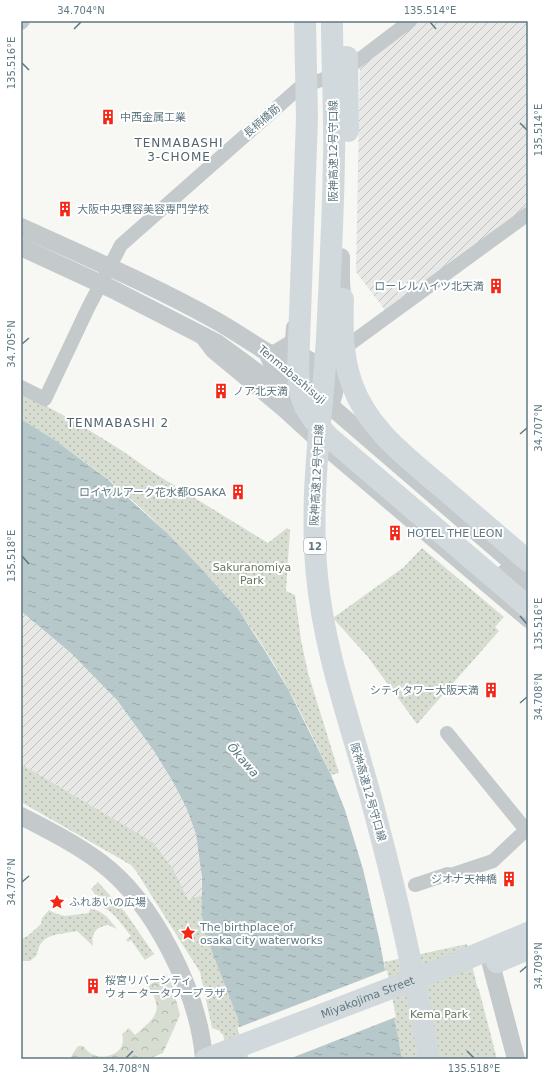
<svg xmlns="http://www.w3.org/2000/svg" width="549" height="1080" font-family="'DejaVu Sans','Noto Sans JP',sans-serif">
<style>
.industrial{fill:url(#industrial-furrows)}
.grass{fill:url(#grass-dots)}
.forest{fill:url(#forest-crowns)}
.water{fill:url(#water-ripples)}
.pier{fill:#f7f7f3}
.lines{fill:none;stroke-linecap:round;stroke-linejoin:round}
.minor{stroke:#c4c9cc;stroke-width:14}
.tertiary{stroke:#c4c9cc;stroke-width:18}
.primary{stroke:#d2d9dc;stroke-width:22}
.motorway{stroke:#d2d9dc;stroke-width:22}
.ticks{fill:none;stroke:#5f7882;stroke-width:1.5}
.labels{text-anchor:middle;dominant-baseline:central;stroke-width:4;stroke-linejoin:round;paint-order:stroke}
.shield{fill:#fff;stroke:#8fa0a8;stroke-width:1}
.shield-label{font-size:10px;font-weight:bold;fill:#5f7882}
.poi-label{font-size:11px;fill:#5f7882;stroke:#fff;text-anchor:start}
.street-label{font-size:11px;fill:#5f7882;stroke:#fff}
.park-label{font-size:11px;fill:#68795f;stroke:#fff}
.neighbourhood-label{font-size:12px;letter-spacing:1px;fill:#52656c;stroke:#fff}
.water-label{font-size:12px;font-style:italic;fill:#5a787c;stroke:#fff}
.neatline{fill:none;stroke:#5f7882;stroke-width:1.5}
.ticks-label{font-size:10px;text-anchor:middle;fill:#5f7882}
</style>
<defs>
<pattern id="industrial-furrows" width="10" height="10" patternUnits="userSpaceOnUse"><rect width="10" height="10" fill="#e8e8e7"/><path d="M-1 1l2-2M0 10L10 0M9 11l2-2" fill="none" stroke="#bfc1c1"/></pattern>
<pattern id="grass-dots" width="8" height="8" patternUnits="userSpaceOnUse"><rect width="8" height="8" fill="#d8ddd2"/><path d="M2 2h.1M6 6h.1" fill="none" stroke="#b2b8b0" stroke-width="1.8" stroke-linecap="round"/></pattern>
<pattern id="forest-crowns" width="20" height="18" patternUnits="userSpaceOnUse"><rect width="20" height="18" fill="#d8ddd2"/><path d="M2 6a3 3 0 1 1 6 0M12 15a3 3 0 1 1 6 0" fill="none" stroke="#b2b8b0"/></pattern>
<pattern id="water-ripples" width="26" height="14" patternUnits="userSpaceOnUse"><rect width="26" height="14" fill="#b7c8ca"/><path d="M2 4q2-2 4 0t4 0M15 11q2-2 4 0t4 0" fill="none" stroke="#98a7a9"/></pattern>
</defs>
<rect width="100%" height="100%" fill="#f7f7f3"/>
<!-- industrial -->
<path class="industrial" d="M420,21h108v188l-143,101 -29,-38 4,-208z
M21,611l51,43 33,33 12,13 37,51 19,31 13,25 10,27 5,28 1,33 -14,5 -35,-58 -132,-78z"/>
<!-- grass -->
<path class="grass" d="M21,393c46,23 92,50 133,80l114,70 19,-15 3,2 -4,61 9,4 6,45 7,33 31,100 -8,2c-27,-57 -55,-115 -93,-165 -16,-21 -35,-40 -53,-58 -25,-26 -51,-52 -80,-75 -27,-21 -55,-40 -84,-58z
M422,548l82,69 -9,10 4,4 -82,93 -49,-67 -35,-39 71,-51z
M21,764l132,78 21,29 14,29 14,-5v22l10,35 26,67 1,8 12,32h-23l-5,-25h-2l-1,-3 -8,-3 -12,-56 -64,-101 -5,-6 -110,-63z
M98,882l27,30 29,42 -9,6 -14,-20 -3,2 -2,-2 5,-4c-9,-11 -20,-30 -35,-30 2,-8 0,-11 -5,-17z
M90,909c13,1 20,11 27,20l-9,-4c-13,2 -17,9 -15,21l-16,-15c-17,4 -37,1 -40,24l-7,6h-9v-21l9,-6 11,-10 1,-6 7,-8 8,4 8,2 24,-3z
M467,944l10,42 2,4 18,69h-96l-17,-97z"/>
<!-- forest -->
<path class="forest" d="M166,974l6,10 8,31 -17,38 -15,6h-76l-2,-1 8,-12h5c2,2 4,5 7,7 14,9 38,0 32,-19l7,-6 6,7c20,-18 30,-23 13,-49z"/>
<!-- water -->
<path class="water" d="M21,419l35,22 50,37 61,55 33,34 38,42 29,45 21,35 43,86 14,35 18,59 16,69 23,121h-151l-12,-32 -1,-8 -26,-67 -10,-35v-40l-6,-43 -10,-27 -13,-25 -19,-31 -37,-51 -45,-46 -51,-43z"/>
<!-- pier -->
<path class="pier" d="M387,970l9,47 -107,42h-40l-12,-31z"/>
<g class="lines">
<!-- minor -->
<path class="minor" d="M21,23l2,-2
M200,335l12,16 71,59 46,42 199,169
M295,346c10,12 23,19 38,15
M276,351l16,-10 1,-14
M267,352l9,-1 53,33
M21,387l24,12 43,-91 33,-63 178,-157 44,-16 67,-51
M327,414c13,-17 11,-47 20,-68l181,-132
M447,733l79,97
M415,885l33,-11v2l45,-15 35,-33"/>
<!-- tertiary -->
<path class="tertiary" d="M21,227c65,30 132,58 194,93 18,10 35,22 52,32l4,9 35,24 222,191
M21,247l91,42 105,54 93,68
M341,257v24l2,31
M505,573l23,19
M21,816c27,14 55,28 79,46 54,40 99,131 104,197
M487,949l29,110"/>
<!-- primary -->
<g class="primary">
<path d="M497,962l31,-13"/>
<path id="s1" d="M206,1059l248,-95 74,-31"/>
</g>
<!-- motorway -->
<path class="motorway" d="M305,21l2,97 -9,252c1,8 1,17 3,25 4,16 16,30 28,42l199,170
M332,21c0,46 3,92 2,137 -1,60 -4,120 -7,180 -5,79 -18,158 -10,238 7,74 32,143 52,215 24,88 45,177 60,268
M347,57l1,74
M343,299c-1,28 -1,58 9,85 16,46 57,75 93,106 27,23 55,47 83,71"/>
</g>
<!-- ticks -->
<path class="ticks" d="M430,22l6,7M74,29l7,-7M22,63l7,7M520,123l7,7M22,344l7,-6M520,434l7,-6M22,556l7,8M520,616l7,8M520,703l7,-6M22,882l7,-6M520,972l7,-6M467,1051l7,7M126,1058l7,-7"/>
<!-- icons -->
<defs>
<g id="building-bare" transform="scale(1.2)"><path d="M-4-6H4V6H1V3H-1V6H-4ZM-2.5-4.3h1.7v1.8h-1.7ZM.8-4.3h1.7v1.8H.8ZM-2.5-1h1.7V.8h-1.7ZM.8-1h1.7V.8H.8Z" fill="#f42717" stroke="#fff" stroke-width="2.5" paint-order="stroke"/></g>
<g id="sight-bare" transform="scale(1.2)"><path d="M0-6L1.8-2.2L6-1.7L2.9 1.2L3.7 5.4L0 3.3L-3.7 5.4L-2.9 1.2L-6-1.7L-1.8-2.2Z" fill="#f42717" stroke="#fff" stroke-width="2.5" paint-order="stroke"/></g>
</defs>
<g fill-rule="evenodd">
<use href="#building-bare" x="108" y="117"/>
<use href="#building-bare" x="65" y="209"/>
<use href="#building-bare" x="496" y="286"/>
<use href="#building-bare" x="221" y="391"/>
<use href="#building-bare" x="238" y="492"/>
<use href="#building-bare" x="395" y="533"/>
<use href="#building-bare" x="491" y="690"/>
<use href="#building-bare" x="509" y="879"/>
<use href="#sight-bare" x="57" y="902"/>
<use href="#sight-bare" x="188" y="933"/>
<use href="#building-bare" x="93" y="986"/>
</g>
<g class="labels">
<!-- shield labels -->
<rect class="shield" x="304" y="538" width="22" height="16" rx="3"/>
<g class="shield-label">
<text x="315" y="546">12</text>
</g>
<!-- poi labels -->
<g class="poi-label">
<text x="120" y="117">中西金属工業</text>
<text x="77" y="209">大阪中央理容美容専門学校</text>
<text x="484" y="286" text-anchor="end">ローレルハイツ北天満</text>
<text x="233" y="391">ノア北天満</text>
<text x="226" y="492" text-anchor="end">ロイヤルアーク花水都OSAKA</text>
<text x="407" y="533">HOTEL THE LEON</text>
<text x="479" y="690" text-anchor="end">シティタワー大阪天満</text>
<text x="497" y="879" text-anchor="end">ジオナ天神橋</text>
<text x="69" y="902">ふれあいの広場</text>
<text x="200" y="927">The birthplace of<tspan x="200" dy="13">osaka city waterworks</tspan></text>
<text x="105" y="980">桜宮リバーシティ<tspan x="105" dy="13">ウォータータワープラザ</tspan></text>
</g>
<!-- street labels -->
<g class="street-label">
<text transform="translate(262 121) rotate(-41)">長柄橋筋</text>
<text transform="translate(333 151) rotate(-90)">阪神高速12号守口線</text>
<text transform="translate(292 375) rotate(40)">Tenmabashisuji</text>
<text transform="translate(317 475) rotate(-87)">阪神高速12号守口線</text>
<text transform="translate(368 792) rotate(74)">阪神高速12号守口線</text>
<text stroke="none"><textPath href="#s1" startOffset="173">Miyakojima Street</textPath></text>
</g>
<!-- park labels -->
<g class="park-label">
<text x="252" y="567">Sakuranomiya<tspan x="252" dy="13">Park</tspan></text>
<text x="439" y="1014">Kema Park</text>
</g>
<!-- neighbourhood labels -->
<g class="neighbourhood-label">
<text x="179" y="143">TENMABASHI<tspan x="179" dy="14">3-CHOME</tspan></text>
<text x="118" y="423">TENMABASHI 2</text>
</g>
<!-- water labels -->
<g class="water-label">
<text transform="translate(243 760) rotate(49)">Ōkawa</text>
</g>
</g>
<!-- border -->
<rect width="549" height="1080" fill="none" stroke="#ffffff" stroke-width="44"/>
<rect x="22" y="22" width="505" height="1036" class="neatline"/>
<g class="ticks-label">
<text x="81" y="14">34.704°N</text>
<text x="430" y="14">135.514°E</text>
<text transform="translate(11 63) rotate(-90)" y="4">135.516°E</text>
<text transform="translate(538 130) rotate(-90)" y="4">135.514°E</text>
<text transform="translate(11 344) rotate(-90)" y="4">34.705°N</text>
<text transform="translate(538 428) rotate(-90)" y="4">34.707°N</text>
<text transform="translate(11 556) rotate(-90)" y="4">135.518°E</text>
<text transform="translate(538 624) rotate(-90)" y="4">135.516°E</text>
<text transform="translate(538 697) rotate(-90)" y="4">34.708°N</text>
<text transform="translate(11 882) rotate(-90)" y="4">34.707°N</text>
<text transform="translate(538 966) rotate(-90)" y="4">34.709°N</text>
<text x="126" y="1072">34.708°N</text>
<text x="474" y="1072">135.518°E</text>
</g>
</svg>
